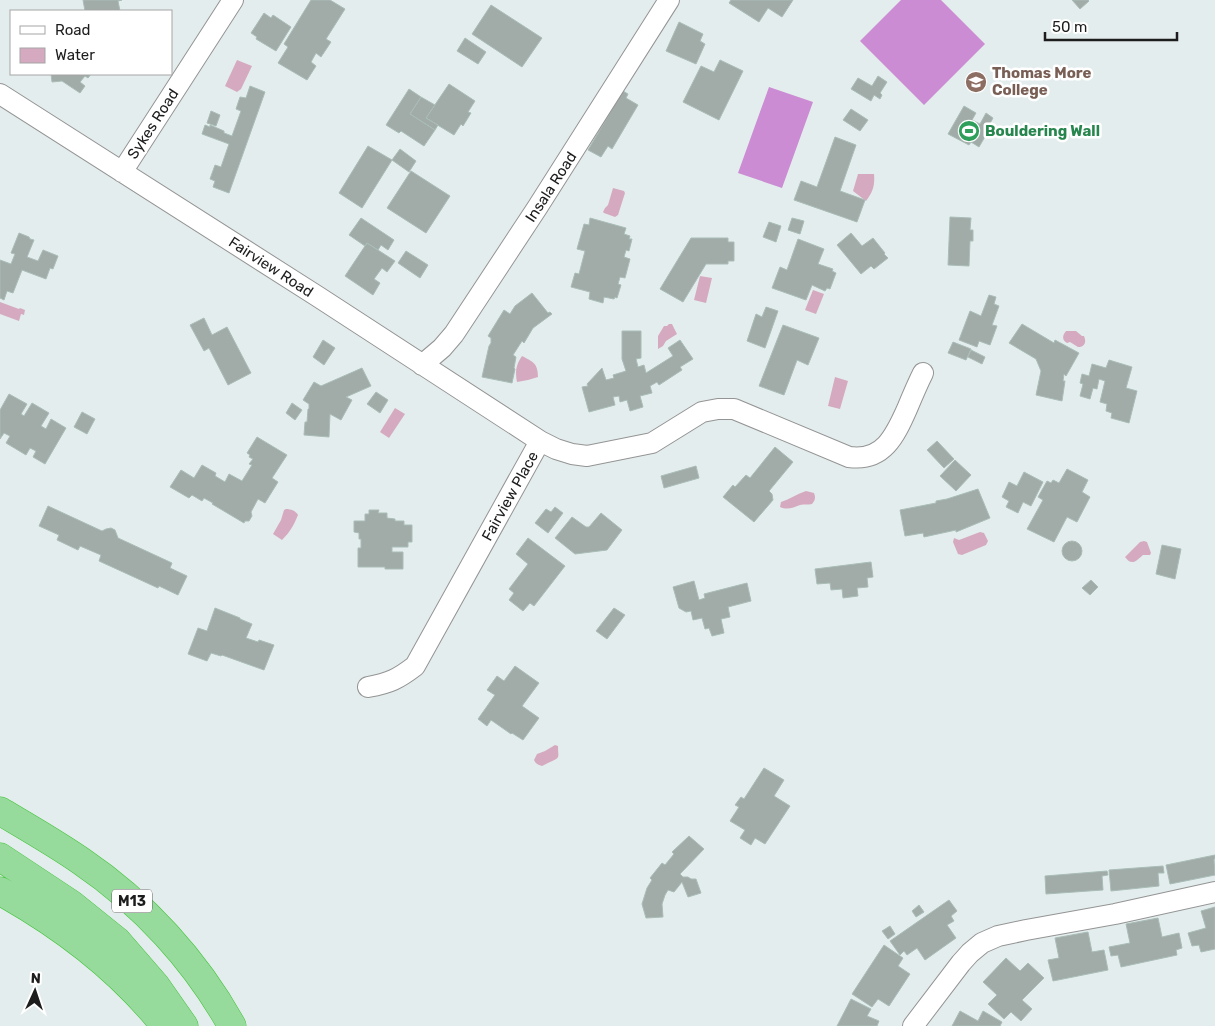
<svg xmlns="http://www.w3.org/2000/svg" width="1215" height="1026" font-family="Rubik,sans-serif">
<style>
.pitch{fill:#cb8cd3}
.water{fill:#d5aac0}
.building{fill:#a1aba8;stroke:#a9bdb7}
.lines{fill:none;stroke-linecap:round;stroke-linejoin:round}
.street-casing{stroke:#949494;stroke-width:22}
.highway-casing{stroke:#43c33a;stroke-width:29}
.street{stroke:#fff;stroke-width:20}
.highway{stroke:#96db9c;stroke-width:28}
.labels{text-anchor:middle;dominant-baseline:central;stroke-width:5;stroke-linejoin:round;paint-order:stroke}
.shield{fill:#fff;stroke:#616161;stroke-width:1}
.shield-label{font-size:14px;font-weight:bold;fill:#1d1d1d}
.education-label{font-size:15px;font-weight:bold;fill:#785e54;stroke:#fff;text-anchor:start}
.street-label{font-size:15px;fill:#1d1d1d;stroke:#fff}
.leisure-label{font-size:15px;font-weight:bold;fill:#27864d;stroke:#fff;text-anchor:start}
</style>
<rect width="100%" height="100%" fill="#e4eded"/>
<!-- pitch -->
<path class="pitch" d="M901,0h40l44,44 -61,61 -64,-64z
M769,87l44,15 -31,86 -44,-15z"/>
<!-- water -->
<path class="water" d="M237,60l15,6 -11,23 -4,3 -12,-6z
M858,174h16c1,11 -1,18 -8,27l-13,-10z
M613,188l11,3 1,2 -7,22 -3,2 -11,-4 -1,-1 2,-4 3,-3z
M700,276l12,2 -6,25 -12,-3z
M813,290l11,4 -8,20 -11,-4z
M0,302l19,7 1,-1 5,2 -1,5 -3,-1 -2,7 -19,-7z
M669,324h3l5,10 -11,7 -3,5 -5,3v-13l6,-10h3z
M1066,331h10l6,5h2c3,7 0,11 -6,11l-8,-5 -3,1c-5,-3 -5,-7 -1,-12z
M522,356c11,6 16,7 16,21l-10,3 -11,2c-2,-11 -1,-17 5,-26z
M835,377l13,4 -8,28 -12,-3z
M395,408l10,6 -16,24 -9,-6z
M806,491l8,2c2,5 1,7 -2,11 -4,1 -8,0 -12,1 -7,3 -13,5 -20,2l1,-5c9,-3 16,-8 25,-11z
M286,509c5,0 10,2 12,6 -4,10 -8,17 -16,25l-9,-6 8,-14 3,-10z
M980,532l4,1 4,8 -2,4 -24,10 -4,-1 -5,-12 1,-4 5,2z
M1144,541l3,1 4,11 -1,2h-7c-6,5 -11,12 -18,2l15,-15z
M555,745l3,1c0,12 3,11 -8,16 -3,1 -5,3 -8,4 -4,-1 -6,-2 -8,-6l3,-6 8,-3z"/>
<!-- building -->
<path class="building" d="M83,0h39l-4,1 2,10h-35z
M311,0h19l15,9 -19,30 5,3 -10,15 -5,-4 -5,9 5,4 -9,14 -29,-17 10,-16 -4,-3z
M731,0h62l-11,17 -14,-9 -9,14 -30,-19z
M1072,0h16l1,1 -9,8z
M491,5l51,33 -20,29 -50,-33z
M264,13l7,5 2,-3 18,12 -15,24 -20,-12 1,-2 -6,-4z
M679,22l24,12 -3,7 5,3 -9,20 -30,-13z
M465,38l21,14 -8,12 -21,-13z
M720,60l23,11 -24,49 -36,-18 18,-36 13,6z
M50,74h41l-3,4 -3,-2 -5,6 5,4 -5,7 -18,-12 -10,1 -1,-8z
M878,76l9,6 -7,11 2,2 -2,4 -6,-4 -3,6 -20,-12 7,-11 14,8z
M449,84l26,17 -7,11 3,1 -8,13 -2,-2 -7,11 -28,-17z
M250,86l15,6 -36,101 -16,-6 2,-6 -5,-2 5,-14 6,2 8,-23 -27,-10 3,-9 5,2v-2l14,6v2l8,3 9,-25 -5,-2 4,-12 6,1z
M409,89l12,8 -11,17 25,16 -11,16 -23,-15 -2,2 -13,-8z
M623,91l5,3 -2,4 12,7 -26,44 -4,-3 -7,11 -13,-7z
M421,97l14,8 -9,13 12,7 -3,5 -25,-16z
M964,106l12,7 -4,7 8,4 6,-11 7,5 -5,9 2,1 -11,19 -8,-5 -2,3 -21,-11z
M851,109l17,11 -8,11 -17,-11z
M211,111l9,4 -4,11 -9,-3z
M835,137l21,8 -16,46 25,9 -8,22 -63,-22 7,-19 16,6z
M368,146l24,14 -30,48 -23,-15z
M400,149l16,12 -7,11 -17,-12z
M411,171l39,25 -24,37 -39,-25z
M950,217l21,1 -1,12h3v11h-3l-1,25 -21,-1z
M361,218l33,22 -6,10 -7,-5 -3,5 -11,-7 -2,3 -16,-11z
M590,218l36,10 -2,6 6,2 -1,3h3l-3,12 -3,-1 -2,7 6,2 -5,19 -5,-1 -2,7 3,1 -4,13 -2,-1 -1,2 -10,-2 -1,6 -14,-4 1,-7 -19,-5 4,-14 4,1 6,-23 -8,-2 7,-25 5,1z
M792,218l12,3 -4,13 -12,-4z
M769,222l12,4 -5,16 -13,-5z
M19,233l10,4 1,2 4,1 -7,17 11,4 5,-11 15,6 -5,13 -3,-1 -4,11 -24,-9 -9,23 -6,-2 -3,9 -4,-2v-38l11,4 4,-10 -4,-1z
M851,233l11,13 11,-8 12,15 -1,1 4,4 -14,11 -3,-3 -10,8 -24,-29z
M691,238h37v4h6v19h-6v3h-22l-23,38 -23,-13z
M798,239l26,10 -6,15 15,5 -1,2 4,2 -6,16 -3,-1 -2,3 -13,-6 -6,15 -34,-12 8,-21 7,3z
M367,243l28,18 -8,11 -5,-4 -8,11 6,4 -7,12 -28,-19z
M406,251l22,14 -8,13 -22,-15z
M532,293l16,20 2,-1 2,2 -19,14 -9,15 -2,-2 -9,14 3,2 -2,11 1,1 -3,14 -30,-6 7,-31 2,-3v-5l-3,-2 16,-26 6,4 5,-8z
M989,295l7,2 -2,7 5,2 -7,19 5,1 -7,19 -11,-4 -2,6 -18,-7 11,-29 11,5z
M766,307l12,4 -13,37 -18,-7 9,-27 6,3z
M204,318l8,17 15,-8 24,46 -23,12 -19,-37 -5,3 -14,-26z
M1022,324l32,19 1,-3 24,13 -13,23 -2,-2 -1,7h2l-3,20 -26,-6 5,-24 -5,-12 -27,-16z
M783,325l36,13 -11,27 -11,-5 -13,35 -25,-9z
M622,331h19v27l-5,1 2,8 6,-2 2,8 27,-17 -5,-8 12,-8 13,19 -13,8 2,3 -23,15 -2,-3 -7,4 2,7 -12,3 3,11 -13,4 -3,-11 -7,2 -1,-6 -6,1 2,8 -26,7 -7,-25 6,-1 -1,-2 15,-16 4,12 8,-2 -1,-3 13,-4 -4,-12z
M323,340l12,8 -11,17 -11,-8z
M953,342l18,7 -5,11 -18,-7z
M971,350l14,7 -3,7 -14,-7z
M1109,360l23,7 -6,21 11,3 -8,32 -18,-5 1,-5 -6,-2 1,-7 -7,-2 5,-21 -6,-2 -2,10 -4,-1 -3,11 -10,-3 3,-12 -3,-1 2,-9 7,2 3,-12 14,4z
M362,368l9,18 -25,11 6,3 -11,20 -11,-6 -1,23 -25,-2 1,-13h2l1,-13h1v-5l-6,-4 11,-18 7,4z
M376,392l12,8 -8,13 -13,-9z
M9,394l18,10 -6,10 3,2 8,-13 17,10 -8,13 5,3 5,-10 15,9 -21,36 -12,-7 3,-6 -6,-3 -4,7 -20,-12 4,-7 -6,-3 -4,6v-29z
M292,403l10,7 -7,10 -9,-7z
M82,412l13,7 -8,15 -13,-7z
M257,437l30,18 -15,23 6,4 -13,21 -7,-4 -7,13 1,4 -3,5h-4l-1,2 -32,-19 1,-1 -9,-5 -2,3 -10,-6 -3,3 -19,-11 11,-17 13,8 8,-13 14,8 -1,3 10,6 4,-8 13,7 10,-16 -3,-1 4,-5 -4,-2 1,-2 -3,-2z
M937,441l17,18 -10,9 -17,-18z
M775,447l18,15 -24,29 3,3 1,6 -19,22 -31,-25 10,-12 2,2 11,-12 4,3z
M955,460l16,15 -15,16 -16,-15z
M696,466l3,12 -35,10 -3,-12z
M1067,469l21,11 -6,12 8,5 -13,25 -10,-5 -13,25 -27,-13 16,-29 -5,-3 9,-16 4,2 2,-3 6,3z
M1024,472l19,10 -12,24 -8,-4 -5,11 -12,-6 3,-6 -7,-4 7,-15 8,4z
M978,489l12,29 -34,14v-2l-32,7 -1,-4 -18,3 -5,-26 36,-7v-2l11,-2z
M48,506l54,25 4,-2 5,-1 4,2 3,8 54,25 -2,5 17,8 -9,19 -19,-9 -1,2 -59,-27 2,-6 -21,-9 -2,4 -21,-10 2,-5 -20,-9z
M555,507l8,6 -15,20 -13,-10 11,-14 5,3z
M369,510h10l-1,3h9v5l8,1v2h9v4h8v17h-4v5h-16v5h11v17h-18v-2h-27v-19h3v-9h-2v-6l-5,-1v-11h11v-7h4z
M601,513l21,17 -15,20 -32,4 -20,-16 17,-21 14,10h3z
M528,538l37,28 -31,40 -4,-3 -7,8 -14,-11 5,-7 -5,-4 19,-25 -12,-10z
M1062 551a10 10 0 1 1 20 0a10 10 0 1 1-20 0Z
M1162,545l19,4 -6,30 -19,-5z
M871,562l2,15 -6,1 1,9 -11,1 1,8 -15,2 -1,-9 -11,1 -1,-7 -13,1 -2,-15z
M1091,580l7,7 -8,8 -8,-7z
M694,581l5,19 6,-2 -1,-4 43,-11 4,18 -23,6 2,10 -9,2 3,14 -12,3 -3,-8 -4,1 -3,-11 -9,2 -2,-9 -5,1 -7,-4 -6,-21z
M215,608l25,10v1l12,5 -6,14 12,4 1,-2 15,5 -10,25 -42,-15 -1,1 -10,-3 -4,8 -19,-7 10,-26 9,3z
M614,608l11,7 -18,24 -11,-8z
M515,666l24,17 -17,23 17,12 -16,22 -11,-7 -1,1 -20,-14 -4,6 -9,-7 17,-24 -8,-5 10,-14 7,5z
M764,768l20,12 -10,16 16,10 -25,38 -10,-6 -4,7 -11,-7 5,-8 -15,-9 9,-14 -4,-2 6,-8 3,2z
M689,836l15,13 -24,25 3,3h5l3,2h5l5,14 -13,4 -6,-15 -8,10 -6,-2 -3,5 -3,9 1,13 -17,1 -4,-14 5,-16 5,-8 -2,-2 12,-15 3,2 9,-11 -2,-2z
M1215,855v4h-1l1,16 -45,9 -4,-19z
M1163,866l1,7h-6l1,13 -48,5 -2,-21z
M1107,871l1,4 -6,1 1,14 -57,4 -1,-18z
M949,900l8,11 -6,5 3,5 -7,4 9,13 -31,22 -8,-12 -10,7 -3,-4 -4,4 -10,-14z
M919,905l5,7 -8,5 -4,-6z
M1215,907v42l-14,3 -2,-7 -7,1 -4,-13 18,-5 -5,-17z
M1158,918l4,19 17,-4 3,15 -6,2 1,5 -56,12 -3,-12 -7,1 -2,-9 21,-4 -4,-19z
M890,926l5,8 -7,5 -6,-8z
M1088,932l4,20 12,-2 4,20 -55,11 -5,-21 11,-2 -4,-20z
M884,945l19,13 -5,8 12,8 -21,32 -11,-7 -6,8 -20,-13z
M1006,958l14,13 8,-8 16,15 -22,22 10,9 -11,12 -10,-9 -7,7 -16,-15 9,-9 -14,-13z
M851,999l20,10 -4,7 12,5 -2,5h-40z
M960,1011l18,10 5,-10 19,11 -2,4h-48z"/>
<g class="lines">
<!-- street casing -->
<g class="street-casing">
<path id="street" d="M0,94l317,202 223,145
M122,172l111,-172
M422,365l20,-17 12,-14 83,-126 132,-208
M368,687c22,-4 30,-8 47,-21l125,-225 16,8 16,5 15,2 65,-13 50,-31 16,-3h16l115,48c34,5 46,-21 58,-48 5,-12 10,-24 16,-36
M913,1026l48,-63 9,-10 12,-10 16,-7 28,-6 89,-16 100,-22"/>
</g>
<!-- highway casing -->
<g class="highway-casing">
<path id="highway" d="M0,811c27,16 55,32 81,50 62,42 115,100 151,165
M0,857l71,47 46,37 39,45 28,40
M0,891c61,34 117,76 161,130"/>
</g>
<!-- street -->
<use href="#street" class="street"/>
<!-- highway -->
<use href="#highway" class="highway"/>
</g>
<!-- icons -->
<defs>
<g id="school-disc" transform="scale(1.125)"><circle r="9.5" fill="#8d6e63" stroke="#fff"/><path d="M0-5L7-2L0 1L-7-2ZM-4 1L0 2.5L4 1V4Q0 6-4 4Z" fill="#fff"/></g>
<g id="stadium-disc" transform="scale(1.125)"><circle r="9.5" fill="#2e9e5b" stroke="#fff"/><path d="M0-5a6.5 5 0 1 0 0 10a6.5 5 0 1 0 0-10ZM-3.5-1.8h7v3.6h-7Z" fill="#fff"/></g>
</defs>
<g fill-rule="evenodd">
<use href="#school-disc" x="976" y="82"/>
<use href="#stadium-disc" x="969" y="131"/>
</g>
<g class="labels">
<!-- shield labels -->
<rect class="shield" x="112" y="889.5" width="40" height="23" rx="4"/>
<g class="shield-label">
<text x="132" y="901">M13</text>
</g>
<!-- education labels -->
<g class="education-label">
<text x="992" y="73">Thomas More<tspan x="992" dy="17">College</tspan></text>
</g>
<!-- street labels -->
<g class="street-label">
<text transform="translate(153 124) rotate(-57)">Sykes Road</text>
<text transform="translate(551 187) rotate(-57)">Insala Road</text>
<text transform="translate(271 267) rotate(33)">Fairview Road</text>
<text transform="translate(510 496) rotate(-61)">Fairview Place</text>
</g>
<!-- leisure labels -->
<g class="leisure-label">
<text x="985" y="131">Bouldering Wall</text>
</g>
</g>
<!-- legend -->
<rect x="10" y="10" width="162" height="65" fill="#ffffff" stroke="#a5a5a5"/>
<rect x="20" y="26" width="25" height="8" fill="#ffffff" stroke="#a5a5a5"/>
<text x="55" y="35" font-size="15" fill="#1d1d1d">Road</text>
<rect x="20" y="48" width="25" height="15" fill="#d5aac0" stroke="#a5a5a5"/>
<text x="55" y="60" font-size="15" fill="#1d1d1d">Water</text>
<!-- north arrow -->
<g transform="translate(35 991) rotate(3)" stroke="#ffffff" stroke-width="4" paint-order="stroke">
<path d="M0-4L9 19L0 12L-9 19Z" fill="#1d1d1d"/>
<text y="-8" font-size="14" font-weight="bold" text-anchor="middle" fill="#1d1d1d">N</text>
</g>
<!-- scale -->
<path d="M1045 32v8h132v-8" fill="none" stroke="#1d1d1d" stroke-width="2.5"/>
<text x="1052" y="32" font-size="15" fill="#1d1d1d" stroke="#ffffff" stroke-width="4" paint-order="stroke">50 m</text>
</svg>
